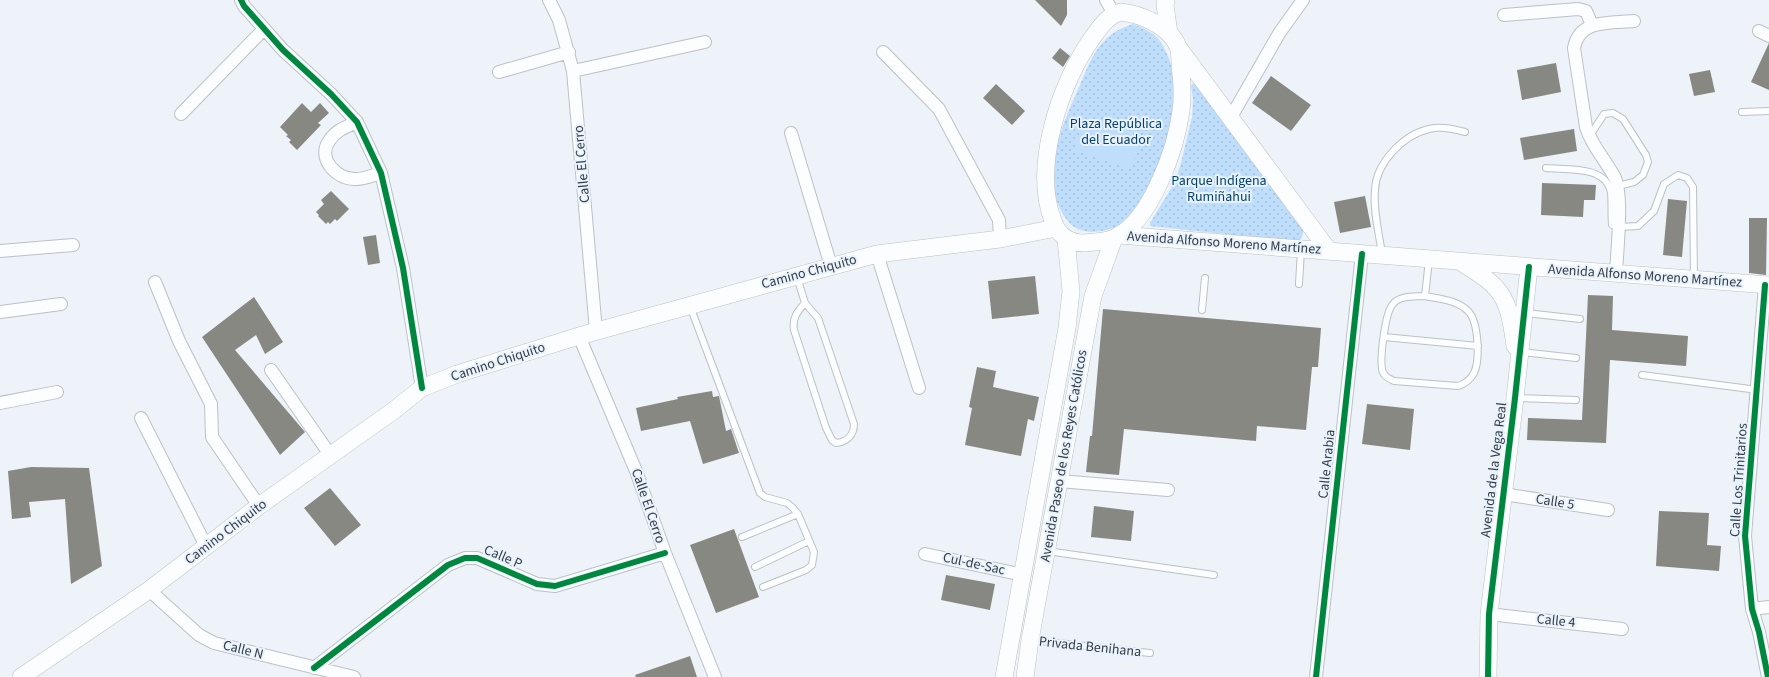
<svg xmlns="http://www.w3.org/2000/svg" width="1769" height="677" font-family="'Source Sans 3',sans-serif">
<style>
.grass{fill:url(#grass-dots)}
.garden{fill:#bedefb}
.building{fill:#868881}
.lines{fill:none;stroke-linecap:round;stroke-linejoin:round}
.lane-casing{stroke:#bcc1c6;stroke-width:8}
.street-casing{stroke:#bcc1c6;stroke-width:14}
.secondary-casing{stroke:#bcc1c6;stroke-width:18}
.lane{stroke:#fcfdfe;stroke-width:6}
.street{stroke:#fcfdfe;stroke-width:12}
.secondary{stroke:#fcfdfe;stroke-width:17}
.cycleway-casing{stroke:#e8f3fe;stroke-width:8}
.cycleway{stroke:#00873e;stroke-width:6}
.labels{text-anchor:middle;dominant-baseline:central;stroke-width:4;stroke-linejoin:round;paint-order:stroke}
.park-label{font-size:14px;fill:#06416c;stroke:#e8f3fe}
.street-label{font-size:14px;fill:#373d42;stroke:#e8f3fe}
</style>
<defs>
<pattern id="grass-dots" width="8" height="8" patternUnits="userSpaceOnUse"><rect width="8" height="8" fill="#bedefb"/><path d="M2 2h.1M6 6h.1" fill="none" stroke="#a4bfd8" stroke-width="1.8" stroke-linecap="round"/></pattern>
</defs>
<rect width="100%" height="100%" fill="#edf3f9"/>
<!-- grass -->
<path class="grass" d="M1133,24c10,4 20,8 27,17 8,12 15,31 15,46 2,38 -22,110 -52,135 -10,9 -29,12 -43,8 -9,-3 -16,-13 -20,-21 -18,-41 3,-86 20,-124 5,-12 11,-28 19,-38 12,-14 17,-17 34,-23z
M1195,82l109,148 -3,9 -5,3 -146,-16v-3l25,-41 6,-19 11,-46 1,-18 -2,-13z"/>
<!-- garden -->
<path class="garden" d="M1084,120l57,18 -10,31 -57,-19z"/>
<!-- building -->
<path class="building" d="M1035,0h32v15l-6,11z
M1769,43v47l-18,-8z
M1060,48l10,8 -7,11 -11,-9z
M1556,63l5,29 -39,8 -5,-30z
M1710,70l5,22 -21,4 -5,-22z
M1271,76l40,29 -20,26 -39,-28z
M996,84l29,27 -13,14 -29,-27z
M302,103l9,9 9,-9 9,10 -11,10 3,2 -24,25 -8,-8 2,-2 -5,-4 2,-1 -8,-8z
M1574,129l3,22 -53,9 -4,-22z
M1542,183l54,2 -1,15h-11l-1,17 -42,-2z
M331,191l18,18 -12,12 -2,-2 -5,5 -2,-2 -2,2 -8,-8 1,-1 -3,-3 8,-8 -3,-4z
M1365,196l6,31 -31,6 -6,-31z
M1668,199l19,2 -5,56 -19,-2z
M1749,218h18l-1,57 -17,-2z
M376,235l4,28 -12,2 -5,-28z
M1035,276l4,38 -47,5 -4,-38z
M1588,295l25,1 -1,34 76,6 -2,30 -76,-6 -4,83 -79,-3 1,-22 54,2z
M254,297l29,45 -18,12 -9,-19 -21,15 70,82 -25,23 -78,-118z
M1103,309l218,19 -3,39h-6l-6,63 -49,-4 -1,15 -132,-12 -5,46 -33,-3 4,-36h2z
M977,367l19,4 -3,16 46,10 -5,24 -6,-2 -7,37 -56,-11 7,-37 -3,-1z
M712,391l1,6 6,-1 7,35 5,-2 8,24 -36,11 -13,-43 -49,10 -5,-23 42,-9 -1,-2z
M1367,404l47,5 -4,41 -48,-6z
M31,467l58,1 13,98 -31,18 -6,-85 -36,3 2,15 -19,2 -4,-48z
M330,488l31,37 -26,21 -31,-38z
M1094,506l40,5 -3,30 -40,-4z
M1659,511l50,2 -2,32 14,1 -2,25 -63,-5z
M734,529l25,68 -43,16 -26,-68z
M946,575l49,9 -5,26 -49,-10z
M690,656l7,21h-61l-1,-2z"/>
<g class="lines">
<!-- lane casing -->
<g class="lane-casing">
<path id="lane" d="M1742,112l27,-1
M1589,137l15,-23 9,-1 10,6 23,36 2,7 -5,13 -9,7 -16,4
M1546,168c21,2 60,-3 65,25 1,10 0,21 1,32l7,2 19,-1 16,-15 10,-27 14,-9 9,3 6,9 1,91
M1382,254c-3,-21 -9,-43 -7,-64 1,-27 28,-55 54,-61 12,-3 24,0 36,3
M797,277l8,26 13,15 36,106c0,11 -7,18 -18,19l-4,-3 -6,-12 -32,-98c-2,-12 3,-18 11,-27
M1299,284l2,-34
M1425,296c15,3 32,4 43,15 11,11 12,49 6,62 -4,7 -9,11 -16,13l-64,-5c-6,-3 -11,-5 -12,-12 -2,-12 3,-57 11,-65 7,-9 22,-7 32,-8z
M1425,296l4,-36
M690,306l70,187 5,4 22,6 5,4 6,7 16,38 -2,13 -6,5 -43,17
M1202,310l3,-32
M1526,313l54,6
M1384,337l94,9
M1521,352l55,6
M1642,375l116,15
M1517,398l59,2
M742,537l56,-23
M1047,551l167,24
M755,567l54,-26
M1030,640l120,13"/>
</g>
<!-- street casing -->
<g class="street-casing">
<path id="street" d="M241,0l3,6 39,44 48,44 26,28 24,51 22,95 19,120
M549,0l10,20 14,51 23,260
M1106,0l8,14
M1504,15l74,-6 8,2 6,14
M1759,31l10,5
M883,52l56,57 60,111 1,19
M573,71l132,-29
M499,72l70,-20
M181,114l83,-85
M1231,117l49,-85 23,-32
M357,122c-11,5 -21,8 -28,19 -12,17 7,38 25,38 9,1 19,-4 27,-6
M791,133l40,133
M0,251l73,-6
M877,254l42,134
M1616,274c1,-23 7,-77 -1,-96 -9,-18 -23,-31 -29,-51l-12,-79c5,-29 36,-25 60,-27
M155,282l24,59 32,63 1,33 47,69
M1765,285l-20,251 7,73 7,23 9,45
M0,312l61,-8
M579,336l57,135 29,82 50,124
M271,370l60,86
M0,403l57,-11
M141,418l65,128
M1059,481l109,9
M1503,494l105,16
M925,554l98,21
M149,590l50,45 15,8 140,34
M1752,609l17,-2
M1489,614l133,15
M314,668l134,-103 17,-7h12l60,26 18,2 110,-33
M1316,677l46,-423"/>
</g>
<!-- secondary casing -->
<g class="secondary-casing">
<path id="secondary" d="M1166,0l-1,5 4,29
M1121,12c20,2 50,15 57,35 2,5 2,13 2,18 2,14 3,31 1,46 -5,37 -30,111 -67,127 -9,4 -20,4 -30,5 -14,0 -25,-7 -30,-20 -23,-54 6,-141 39,-186 7,-10 15,-22 28,-25z
M1178,47l151,204
M1119,235l650,50
M1461,262c11,8 26,15 35,26 14,15 16,38 19,58
M21,677l128,-87 110,-84 134,-95 29,-23 35,-14 122,-38 298,-82 123,-15 56,-11
M1004,677l63,-349 4,-37 -5,-52
M1025,677l5,-37 63,-344 21,-58
M1488,677l1,-63 26,-216 14,-131"/>
</g>
<!-- lane -->
<use href="#lane" class="lane"/>
<!-- street -->
<use href="#street" class="street"/>
<!-- secondary -->
<use href="#secondary" class="secondary"/>
<!-- cycleway casing -->
<g class="cycleway-casing">
<path id="cycleway" d="M241,0l3,6 39,44 48,44 26,28 24,51 22,95 19,120
M1765,285l-20,251 7,73 7,23 9,45
M314,668l134,-103 17,-7h12l60,26 18,2 110,-33
M1316,677l46,-423
M1488,677l1,-63 26,-216 14,-131"/>
</g>
<!-- cycleway -->
<use href="#cycleway" class="cycleway"/>
</g>
<g class="labels">
<!-- park labels -->
<g class="park-label">
<text x="1116" y="124">Plaza República<tspan x="1116" dy="16">del Ecuador</tspan></text>
<text x="1219" y="181">Parque Indígena<tspan x="1219" dy="16">Rumiñahui</tspan></text>
</g>
<!-- street labels -->
<g class="street-label">
<text transform="translate(582 164) rotate(-95)">Calle El Cerro</text>
<text transform="translate(1224 243) rotate(4)">Avenida Alfonso Moreno Martínez</text>
<text transform="translate(809 272) rotate(-15)">Camino Chiquito</text>
<text transform="translate(1645 276) rotate(4)">Avenida Alfonso Moreno Martínez</text>
<text transform="translate(498 362) rotate(-18)">Camino Chiquito</text>
<text transform="translate(1064 456) rotate(-80)">Avenida Paseo de los Reyes Católicos</text>
<text transform="translate(1327 464) rotate(-84)">Calle Arabia</text>
<text transform="translate(1494 470) rotate(-83)">Avenida de la Vega Real</text>
<text transform="translate(1739 480) rotate(-86)">Calle Los Trinitarios</text>
<text transform="translate(1555 502) rotate(9)">Calle 5</text>
<text transform="translate(648 506) rotate(71)">Calle El Cerro</text>
<text transform="translate(226 532) rotate(-37)">Camino Chiquito</text>
<text transform="translate(503 557) rotate(23)">Calle P</text>
<text transform="translate(974 564) rotate(12)">Cul-de-Sac</text>
<text transform="translate(1556 621) rotate(6)">Calle 4</text>
<text transform="translate(1090 647) rotate(6)">Privada Benihana</text>
<text transform="translate(243 650) rotate(14)">Calle N</text>
</g>
</g>
</svg>
